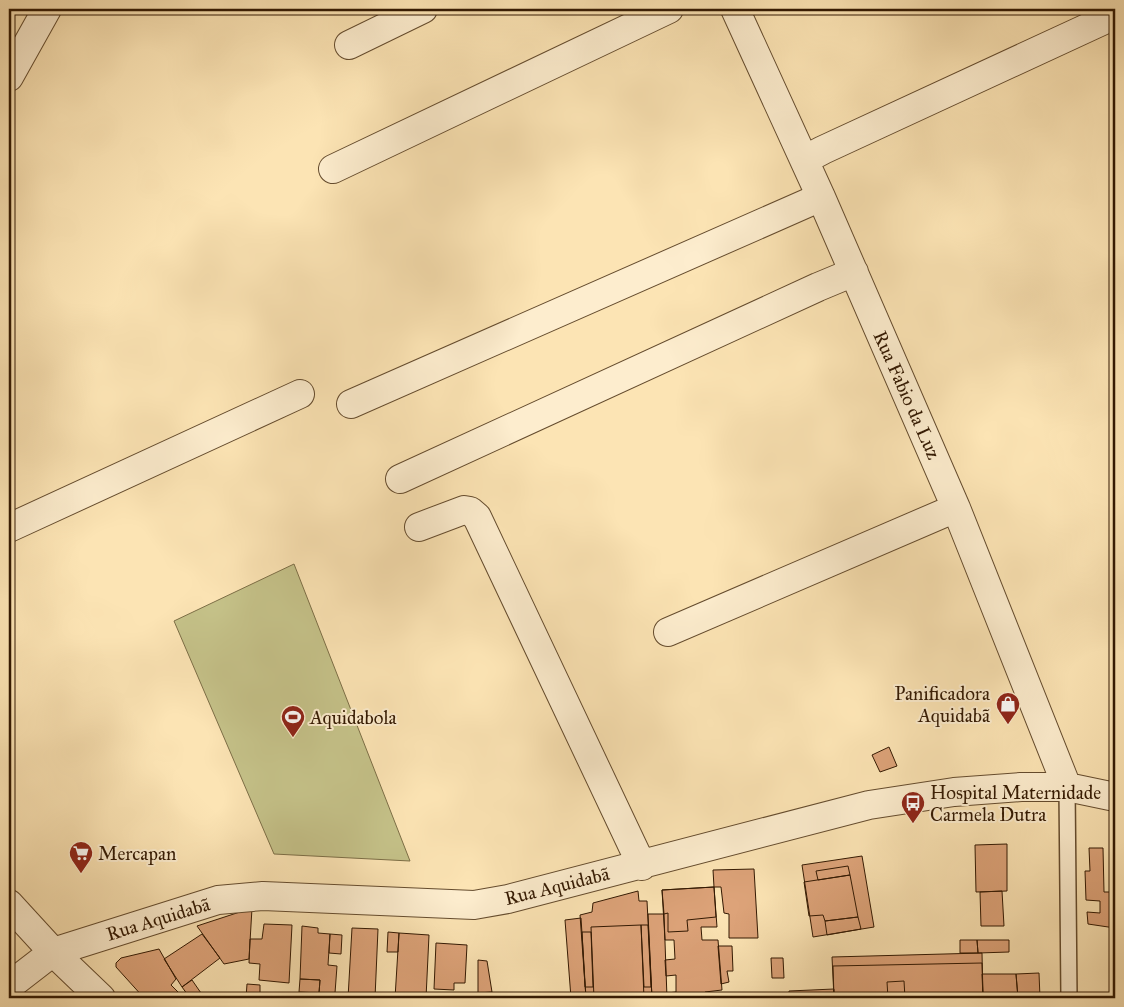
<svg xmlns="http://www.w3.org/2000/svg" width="1124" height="1007" font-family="'IM FELL Great Primer',serif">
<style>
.green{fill:#c5c289;stroke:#7c6e46}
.building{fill:#dda379;stroke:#331902}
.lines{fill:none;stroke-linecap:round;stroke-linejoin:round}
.lane-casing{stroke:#654c2e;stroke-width:18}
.street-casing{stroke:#654c2e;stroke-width:30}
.lane{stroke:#fdedce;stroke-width:15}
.street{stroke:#fdedce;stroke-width:28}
.labels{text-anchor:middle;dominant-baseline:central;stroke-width:4;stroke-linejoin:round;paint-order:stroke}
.street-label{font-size:19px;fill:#331902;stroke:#fdedce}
.poi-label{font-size:19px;fill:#331902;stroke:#fdedce;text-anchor:start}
</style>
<rect width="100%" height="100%" fill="#fce4b4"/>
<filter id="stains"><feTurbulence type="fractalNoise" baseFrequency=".004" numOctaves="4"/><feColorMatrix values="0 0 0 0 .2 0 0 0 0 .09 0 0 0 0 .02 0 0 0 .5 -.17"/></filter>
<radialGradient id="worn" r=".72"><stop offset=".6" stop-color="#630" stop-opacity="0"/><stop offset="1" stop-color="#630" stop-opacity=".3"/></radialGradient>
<!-- green -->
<path class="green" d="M294,564l116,297 -136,-7 -100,-233z"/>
<!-- building -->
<path class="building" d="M889,747l8,19 -17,6 -8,-17z
M1007,844v47l-31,1 -1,-47z
M1089,848h14l1,44h11v36l-27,-4 -1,-12 13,1v-12l-14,-1 -1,-29h5z
M862,856l12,71 -61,10 -11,-72z
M848,866l2,9 -32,5 -2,-9z
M754,869l4,69h-29v-24l-5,-1 -3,-26h-7l-1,-17z
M850,875l8,42 -33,4 -2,-6 -14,1 -5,-34z
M714,887l2,30 -29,3 1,11 -20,1v-19l-4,1 -2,-24z
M714,887l3,40h-16l1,13h16l4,50 -17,2 1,6h-39v-5l9,-1v-17l-10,1 -1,-16 10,-1 -1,-19h-9l-3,-50z
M638,891l1,10h8l5,97h-66l-6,-83 12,-3 1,-9z
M1002,891l2,35h-23l-1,-34z
M252,908l-3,51 -25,5 -27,-38z
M648,914h16l3,84h-15z
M858,917l3,12 -34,6 -2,-14z
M581,918l5,80h-15l-6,-78z
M264,924l28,1 -3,58 -30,-3 1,-16 -11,-1 1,-24h12z
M641,925h7l3,62h-7z
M641,925l3,73h-50l-3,-71z
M302,926l16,2v5l12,1 -2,31 9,1 -2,27h-16l1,-13 -20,-1z
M352,928l26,1 -3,69h-27z
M388,932l11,1 -1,19h-11z
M582,932h9l2,55h-8z
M399,933l30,2 -3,63h-31z
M202,934l18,24 -38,29 -18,-28z
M330,934l12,1 -1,19 -12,-1z
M960,940h17l1,13h-18z
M977,940h32v12l-31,1z
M436,943l31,2 -2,38h-11v7l-20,-1z
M718,946h14l1,25h-6l2,11 -8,2z
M159,949l17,30 -5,6 13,13h-40l-28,-31v-4l5,-5z
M982,953l1,45h-149l-2,-41z
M771,958h12l1,20h-12z
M478,960l9,1 5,31 -14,1z
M982,963l1,35h-149l-1,-32z
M1039,973l1,25h-22l-2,-24z
M982,974h34l2,24h-35z
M300,979l20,1 -1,13 -20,-1z
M192,980l9,13 -8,5h-3l-8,-11z
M904,981l1,17h-17l-1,-16z
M247,984l13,1v13h-14z
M834,989v9h-45v-7z
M294,995l33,2v1h-33z"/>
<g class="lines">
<!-- lane casing -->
<g class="lane-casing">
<path id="lane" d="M1067,787l2,211"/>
</g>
<!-- street casing -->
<g class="street-casing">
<path id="street" d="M735,9l86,188 135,311 111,279
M349,45l74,-36
M9,77l38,-68
M804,160l19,-10 292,-135
M333,169l336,-160
M351,404l470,-207
M400,479l418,-192 36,-15
M419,527l45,-17 6,1 7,6 165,349
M9,528l291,-134
M668,632l288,-124
M9,904l44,48 48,46
M9,986l44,-34 165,-52 45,-4 211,9 34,-6 361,-94 85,-13 67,-5h46l48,10"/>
</g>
<!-- lane -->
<use href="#lane" class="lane"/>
<!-- street -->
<use href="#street" class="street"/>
</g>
<!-- icons -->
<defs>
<g id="shop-pin" transform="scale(1.25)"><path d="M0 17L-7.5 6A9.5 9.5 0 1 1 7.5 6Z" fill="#8f2418" stroke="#fdedce"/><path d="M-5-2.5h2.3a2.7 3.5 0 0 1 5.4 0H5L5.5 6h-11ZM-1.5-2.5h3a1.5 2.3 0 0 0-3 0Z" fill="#fff"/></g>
<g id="stadium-pin" transform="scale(1.25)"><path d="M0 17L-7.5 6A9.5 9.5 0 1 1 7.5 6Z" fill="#8f2418" stroke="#fdedce"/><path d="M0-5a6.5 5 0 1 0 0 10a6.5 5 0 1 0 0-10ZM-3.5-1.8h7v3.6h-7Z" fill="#fff"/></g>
<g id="bus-pin" transform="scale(1.25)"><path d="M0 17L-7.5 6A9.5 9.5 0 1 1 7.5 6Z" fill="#8f2418" stroke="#fdedce"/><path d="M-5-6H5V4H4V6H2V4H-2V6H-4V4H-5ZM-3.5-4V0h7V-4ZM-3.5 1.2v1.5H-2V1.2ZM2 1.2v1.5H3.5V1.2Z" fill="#fff"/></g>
<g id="supermarket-pin" transform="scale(1.25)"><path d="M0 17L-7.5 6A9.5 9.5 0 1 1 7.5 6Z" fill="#8f2418" stroke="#fdedce"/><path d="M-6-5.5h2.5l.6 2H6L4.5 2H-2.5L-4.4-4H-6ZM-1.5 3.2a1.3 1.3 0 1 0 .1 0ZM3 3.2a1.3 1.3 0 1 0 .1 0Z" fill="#fff"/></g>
</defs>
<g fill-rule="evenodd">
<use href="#shop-pin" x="1008" y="704"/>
<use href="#stadium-pin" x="293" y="717"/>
<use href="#bus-pin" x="913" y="803"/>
<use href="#supermarket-pin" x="81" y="853"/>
</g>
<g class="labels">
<!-- street labels -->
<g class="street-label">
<text transform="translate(907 395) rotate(66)">Rua Fabio da Luz</text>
<text transform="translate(557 886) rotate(-14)">Rua Aquidabã</text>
<text transform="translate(158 919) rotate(-17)">Rua Aquidabã</text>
</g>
<!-- poi labels -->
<g class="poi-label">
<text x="990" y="693" text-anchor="end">Panificadora<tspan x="990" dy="22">Aquidabã</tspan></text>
<text x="310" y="717">Aquidabola</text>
<text x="930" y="792">Hospital Maternidade<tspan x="930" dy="22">Carmela Dutra</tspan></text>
<text x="98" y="853">Mercapan</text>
</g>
</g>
<!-- margin -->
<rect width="1124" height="1007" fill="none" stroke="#fce4b4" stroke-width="30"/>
<rect x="10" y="10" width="1104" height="987" fill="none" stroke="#331902" stroke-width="2.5"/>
<rect x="15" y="15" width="1094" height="977" fill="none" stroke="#331902"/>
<rect width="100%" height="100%" filter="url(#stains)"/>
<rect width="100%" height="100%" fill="url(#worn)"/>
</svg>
